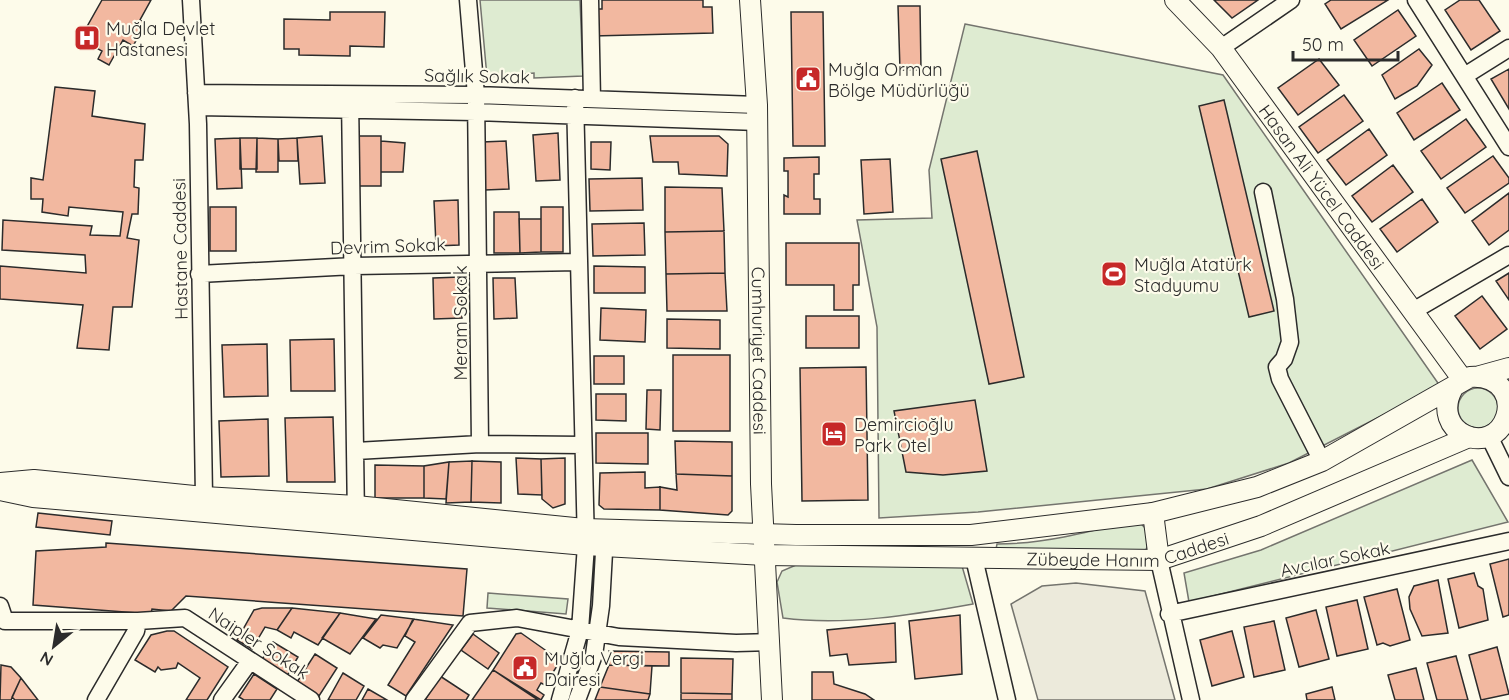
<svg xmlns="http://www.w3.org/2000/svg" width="1509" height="700" font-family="Quicksand,sans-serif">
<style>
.green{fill:#deebd1;stroke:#74746e;stroke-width:1.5}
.parking{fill:#eceadb;stroke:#74746e;stroke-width:1.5}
.building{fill:#f2b8a0;stroke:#2b2b2b;stroke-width:1.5}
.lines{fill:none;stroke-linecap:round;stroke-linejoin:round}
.minor-casing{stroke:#2b2b2b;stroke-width:19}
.major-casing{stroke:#2b2b2b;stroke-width:22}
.minor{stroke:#fdfbea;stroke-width:16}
.major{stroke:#fdfbea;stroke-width:20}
.labels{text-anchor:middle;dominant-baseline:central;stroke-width:4.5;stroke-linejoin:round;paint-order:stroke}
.poi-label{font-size:18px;fill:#2b2b2b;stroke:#fdfbea;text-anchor:start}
.street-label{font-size:18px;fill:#2b2b2b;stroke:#fdfbea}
</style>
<rect width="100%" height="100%" fill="#fdfbea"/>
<!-- green -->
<path class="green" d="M480,0h100l3,76 -49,2v-5l-47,4z
M965,24l258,51 217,311 -151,77 -82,26 -229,23 -99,6 -2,-191 -20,-107 75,-2 -3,-48z
M1458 408a20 20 0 1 1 40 0a20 20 0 1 1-40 0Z
M1472,460l36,62 -319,80 -5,-29 77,-23z
M1130,521c17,-1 23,19 14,32l-148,-4 1,-5c46,0 88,-11 133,-23z
M796,565l166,1 11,38c-61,11 -128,22 -190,14l-6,-36 5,-11z
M488,593l80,6 -2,15 -79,-6z"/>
<!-- parking -->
<path class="parking" d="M1076,583l69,8 30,109h-137l-27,-96 31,-18z"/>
<!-- building -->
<path class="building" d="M102,0h49l-11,20 6,3 -13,23 -10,-6 -14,25 -11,-6 4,-8 -22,-12z
M602,0h101v7h9l1,26 -120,3 -1,-27h10z
M1214,0h44l-26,18z
M1331,0h57l-47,29 -16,-25z
M1460,0h19l21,31 -29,19 -26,-40z
M898,6h22l1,64h-21z
M1398,10l18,26 -44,30 -18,-26z
M330,12h55l-1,35 -34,-1v10l-51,-1v-6h-15v-30l46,1z
M791,12h32l2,134h-32z
M1419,49l13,16 -15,21 -22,13 -13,-24z
M1319,59l20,26 -41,30 -20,-27z
M1509,69v40l-18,-30z
M1442,83l18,27 -46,30 -17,-27z
M55,87l40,4 -3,25 53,8 -2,36h-8l-1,27 5,1 -1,26h-6l-5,24 12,2 -7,67h-19l-4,43 -32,-2 6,-43 -83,-6v-33l86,7 -1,-18 -83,-5 1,-30 89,6 -2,9 30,1 3,-24 -54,-5 -1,9 -26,-4 1,-13h-12v-21l12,2z
M1344,95l19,26 -45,32 -19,-26z
M1224,100l50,211 -25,6 -50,-211z
M1466,119l20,28 -45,32 -20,-28z
M1369,129l18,26 -41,30 -19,-25z
M558,133l2,47 -24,1 -3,-46z
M322,136l3,47 -25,1 -3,-46z
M359,136h22v50h-22z
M650,136h69l9,8 -1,32 -48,-2 -1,-12h-25z
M240,138l2,50 -25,1 -2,-50z
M240,138h17v31h-17z
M257,138l21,1v33h-22z
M297,138l1,23h-19l-1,-22z
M381,141l24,2 -2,29h-22z
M506,141l3,48 -24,1 -3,-48z
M591,142h20l-1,28 -19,-1z
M977,151l47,226 -35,7 -48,-225z
M1493,156l16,22v5l-44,30 -18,-25z
M819,157v17h-5v25h6v15h-36v-19l4,2v-26h-4v-13z
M890,159l3,53 -29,2 -3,-54z
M1393,165l20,27 -41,30 -20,-26z
M642,178l1,32 -53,1 -1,-32z
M665,187l57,1 2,43 -59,1z
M1509,193v37l-20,15 -17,-24z
M1422,199l16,23 -41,30 -17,-23z
M458,200l1,45 -23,1 -2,-45z
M210,207h26v44h-26z
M541,207h22v45h-22z
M494,212h25l1,41h-26z
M519,219h22v33l-21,1z
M644,223l1,32 -52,1 -1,-32z
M724,231l1,42 -59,1 -1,-42z
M786,243h73v42h-6v25h-19v-25h-48z
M594,266l51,1v26h-51z
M725,273l2,38h-60l-1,-37z
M1509,273v27l-13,-19z
M461,277l1,41 -28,1 -1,-41z
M493,278h22l2,40 -23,1z
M1482,296l25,33 -27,20 -25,-33z
M601,308l45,2 -1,32 -45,-2z
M806,316h53v32h-53z
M667,319l53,1v29l-53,-1z
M334,339l1,52h-44l-1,-51z
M267,344l1,52 -44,1 -2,-52z
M673,355h57v76h-57z
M594,356h30v28h-30z
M866,367l2,133 -66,1 -2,-133z
M647,390h14l-1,40 -14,-1z
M596,394h30v27l-30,-1z
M975,400l12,71 -44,4 -37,-3 -12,-61z
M333,417l2,65h-48l-2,-64z
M268,419l1,57 -48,1 -2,-56z
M596,433h52v31l-52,-1z
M675,441l57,1v34l-56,-2z
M516,458l25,1 1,36 -24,-1z
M565,458v46l-12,4 -11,-9 -1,-40z
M472,461l-1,41 -25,1 3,-41z
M472,461l29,1v41l-30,-1z
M449,462l-3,37 -22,-1v-32z
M375,465l49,1v32h-49z
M645,472v16l15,-1v23l-56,-1 -5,-4 1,-32z
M676,474l56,2v35l-4,4 -68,-5v-23l17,3z
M38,513l74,8 -2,14 -74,-8z
M106,543l361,26 -4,47 -277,-20 -15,15 -19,-2 -1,5 -118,-9 3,-54 70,-4z
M1509,559v56l-6,2 -13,-53z
M1474,573l4,13 5,3 5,31 -29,8 -11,-49z
M1438,580l10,53 -26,3 -12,-27 -1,-12 5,-11z
M1397,589l13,51 -20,6 -7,-3 -6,2 -13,-48z
M1357,600l11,49 -31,7 -11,-49z
M262,608h30l-15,22 -12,-3 -13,22 -15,-9 17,-30z
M292,608l48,5 -22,32 -24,-13 -3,6 -14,-8z
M1316,610l13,49 -30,8 -13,-49z
M340,613l36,6 -26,35 -28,-16z
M381,615l33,4 -17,29 -14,-3 -3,3 -17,-10z
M960,615l2,59 -47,5 -6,-58z
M413,619l40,6 -47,71 -18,-11 27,-43 -10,-6z
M1274,621l11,49 -31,7 -10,-50z
M895,623l1,39 -47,3 -2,-11 -17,2 -3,-26z
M167,631h7l54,36 -21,33h-21l14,-22 -22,-15 -2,5 -15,2 -3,-3 -3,5 -20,-12 16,-25z
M1232,631l12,46 -32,9 -12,-46z
M521,633l37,26 -1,7 -12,19 -4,-2 -4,7 7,5 -3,5 -48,-30 23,-36z
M473,634l26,19 -11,16 -27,-19z
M273,642l25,15 -11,19 -26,-15z
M1497,647l12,47 -28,6 -12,-45z
M609,651l60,1v14l-60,-1z
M315,654l22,14 -18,28 -22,-14z
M1456,656l12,44h-31l-10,-37z
M681,658l52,1 -1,35 -51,-1z
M1,665l10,2 10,11 -10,22h-11z
M609,665l43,1 -2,28 -50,-7z
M1416,668l8,32h-29l-7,-25z
M493,670l45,30h-66z
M812,672h21l1,12 31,10 9,6h-62z
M343,673l21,13 -8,14h-28z
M254,674l23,15 -7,11h-26l-5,-3z
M440,676l29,19 -3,5h-41z
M21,678l17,22h-23l-3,-3z
M600,687l50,7 -2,6h-53z
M1332,687l3,13h-28l-1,-6z
M368,689l19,11h-25z
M681,693l51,1v6h-51z"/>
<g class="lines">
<!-- minor casing -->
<g class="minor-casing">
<path id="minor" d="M191,0l7,124 6,373
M468,0l8,95 4,349
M590,0l2,99
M1416,0l93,147
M1221,48l70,-48
M1466,75l43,-27
M196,93l280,2 281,10
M350,98l6,421
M197,107l279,5 282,10
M1263,192l22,107 5,43 -6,17 -7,8 3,12 42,82
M199,274l155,-8 225,-4
M1413,311l96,-56
M1489,436l20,41
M356,451l124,-7 103,1
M974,558l33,142
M1159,560l32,140
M0,606l5,15h133l47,-3 126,82
M1169,614l340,-73
M96,700l40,-69 2,-10
M222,700l28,-39
M414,700l56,-77 47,-5 102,19 117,6 33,-1
M560,700l20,-70 6,-85 -11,-447
M577,700l17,-45 7,-49 4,-72"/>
</g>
<!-- major casing -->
<g class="major-casing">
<g id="major">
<path id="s1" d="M750,0l7,105 4,379 11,216"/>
<path id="s2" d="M1175,0l46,48 242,332"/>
<path d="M1480,376l29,-8"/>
<path d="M0,483l34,-3 170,17 152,9 228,23 212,6h175l182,-22 104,-26 65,-26 148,-84c13,-1 25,2 33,13 5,8 6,18 3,27 -14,42 -78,16 -53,-29"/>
<path id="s3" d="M0,490l33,7 553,48 179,10 394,5 102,-34 208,-89"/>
<path d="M1153,513l6,47"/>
</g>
</g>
<!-- minor -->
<use href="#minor" class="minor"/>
<!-- major -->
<use href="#major" class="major"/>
</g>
<!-- icons -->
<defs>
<g id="hospital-square" transform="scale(1.35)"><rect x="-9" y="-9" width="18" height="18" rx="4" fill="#c62828" stroke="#fdfbea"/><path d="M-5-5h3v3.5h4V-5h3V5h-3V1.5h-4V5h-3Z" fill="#fff"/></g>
<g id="civic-square" transform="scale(1.35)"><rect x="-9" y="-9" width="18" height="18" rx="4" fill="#c62828" stroke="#fdfbea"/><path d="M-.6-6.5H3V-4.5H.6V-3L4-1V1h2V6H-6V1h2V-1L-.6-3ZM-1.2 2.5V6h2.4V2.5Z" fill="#fff"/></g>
<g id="stadium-square" transform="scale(1.35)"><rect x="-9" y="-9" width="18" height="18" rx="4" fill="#c62828" stroke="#fdfbea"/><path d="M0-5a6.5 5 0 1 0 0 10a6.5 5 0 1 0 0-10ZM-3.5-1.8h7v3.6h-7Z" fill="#fff"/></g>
<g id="hotel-square" transform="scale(1.35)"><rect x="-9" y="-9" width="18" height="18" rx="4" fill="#c62828" stroke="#fdfbea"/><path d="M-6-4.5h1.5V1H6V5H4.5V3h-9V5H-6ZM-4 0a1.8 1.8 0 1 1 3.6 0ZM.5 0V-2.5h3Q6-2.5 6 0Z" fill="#fff"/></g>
</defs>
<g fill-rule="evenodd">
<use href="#hospital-square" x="87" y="38"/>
<use href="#civic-square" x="808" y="79"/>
<use href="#stadium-square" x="1114" y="274"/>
<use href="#hotel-square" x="834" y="434"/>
<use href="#civic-square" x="525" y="668"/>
</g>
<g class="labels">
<!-- poi labels -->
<g class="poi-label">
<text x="106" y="28">Muğla Devlet<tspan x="106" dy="21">Hastanesi</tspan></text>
<text x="828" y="69">Muğla Orman<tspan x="828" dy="21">Bölge Müdürlüğü</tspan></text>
<text x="1134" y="264">Muğla Atatürk<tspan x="1134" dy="21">Stadyumu</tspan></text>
<text x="854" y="424">Demircioğlu<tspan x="854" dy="21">Park Otel</tspan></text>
<text x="544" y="658">Muğla Vergi<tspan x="544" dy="21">Dairesi</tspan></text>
</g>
<!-- street labels -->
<g class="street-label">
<text transform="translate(477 76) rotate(1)">Sağlık Sokak</text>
<text stroke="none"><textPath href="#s2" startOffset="238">Hasan Ali Yücel Caddesi</textPath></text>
<text transform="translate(388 246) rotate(-2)">Devrim Sokak</text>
<text transform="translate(180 249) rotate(-91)">Hastane Caddesi</text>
<text transform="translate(460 323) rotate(-90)">Meram Sokak</text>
<text stroke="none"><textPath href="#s1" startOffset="351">Cumhuriyet Caddesi</textPath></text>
<text stroke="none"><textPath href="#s3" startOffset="1132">Zübeyde Hanım Caddesi</textPath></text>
<text transform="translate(1335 559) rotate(-12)">Avcılar Sokak</text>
<text transform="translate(259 643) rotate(33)">Naipler Sokak</text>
</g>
</g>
<!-- north arrow -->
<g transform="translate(54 646) rotate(210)" stroke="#fdfbea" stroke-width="4.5" paint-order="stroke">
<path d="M0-4.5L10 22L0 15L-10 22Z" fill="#2b2b2b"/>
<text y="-9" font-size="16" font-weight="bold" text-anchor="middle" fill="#2b2b2b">N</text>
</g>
<!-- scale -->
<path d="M1293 51v9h105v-9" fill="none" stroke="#2b2b2b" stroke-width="3"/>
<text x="1302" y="51" font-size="18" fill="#2b2b2b" stroke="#fdfbea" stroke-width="4.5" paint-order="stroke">50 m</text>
</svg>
